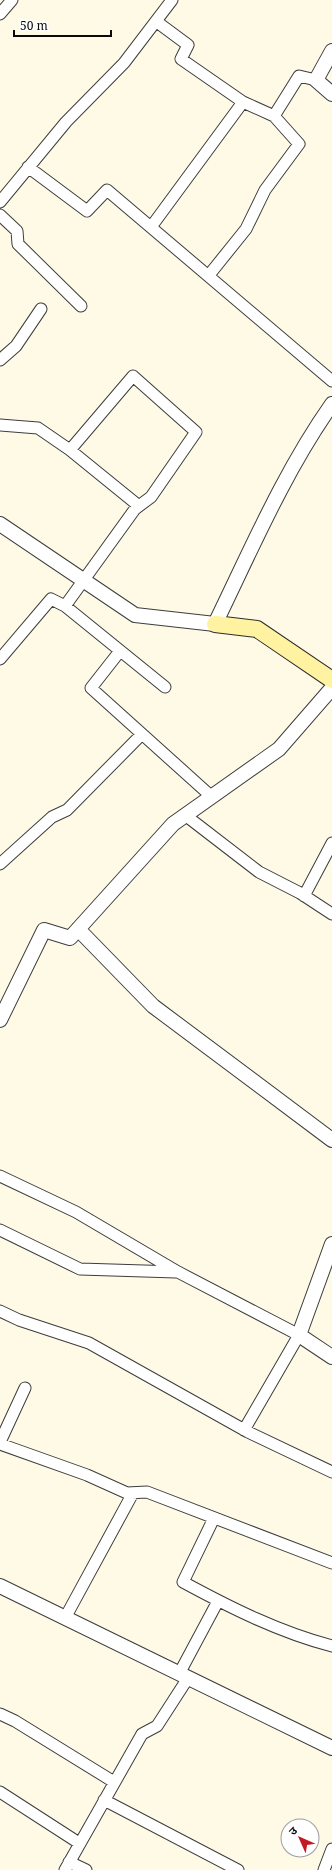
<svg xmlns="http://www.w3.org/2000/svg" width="332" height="1870" font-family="'Noto Serif','Noto Sans Devanagari',serif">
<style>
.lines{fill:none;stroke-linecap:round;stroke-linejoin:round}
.minor-casing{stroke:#3d3d3d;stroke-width:13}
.tertiary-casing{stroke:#3d3d3d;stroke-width:16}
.secondary-casing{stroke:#2c2c2c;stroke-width:18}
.minor{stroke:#fff;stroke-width:11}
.tertiary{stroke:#fff;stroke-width:14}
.secondary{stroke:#fff3a1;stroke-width:16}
</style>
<rect width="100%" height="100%" fill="#fffae6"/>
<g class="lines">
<!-- minor casing -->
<g class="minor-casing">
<path id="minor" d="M0,14l12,-14
M157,22l31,23 -7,14 62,43
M28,167l59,44 20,-21 225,191
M0,202l66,-80 58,-59 48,-63
M0,215l17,16 1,13 63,62
M151,227l92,-125 31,14 25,-40 17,4
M209,275l37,-46 19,-39 34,-46 -25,-28
M0,360l16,-14 25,-37
M0,425l38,3 32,22 63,-74 63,56 -45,65 -16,12 -70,97 -14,-7 -51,60
M70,450l69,56
M65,606l100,81
M120,651l-29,37 121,109
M185,815l74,57 41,21 32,21
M0,864l52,-47 15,-7 75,-76
M304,896l28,-53
M0,1176l76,36 102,60 121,63 -55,95
M0,1230l80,39 96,3
M0,1311l19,9 70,23 159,89 84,40
M0,1442l25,-54
M0,1444l87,31 40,18 20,-1 185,71
M214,1518l-31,64c48,26 96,50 149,64
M65,1618l68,-125
M179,1674l39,-73
M0,1714l15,7 99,61
M0,1792l79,51
M104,1800l134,70
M69,1862l17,8
M65,1870l77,-136 15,-8 31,-48
M324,1870l8,-21"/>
</g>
<!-- tertiary casing -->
<g class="tertiary-casing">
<path id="tertiary" d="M332,51l-16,29 16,14
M0,524l135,91 80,9c36,-74 69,-152 117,-220
M78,929l75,77 179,134
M0,1020l44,-90 26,8 103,-114 106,-75 53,-61
M332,1244l-33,91 33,22
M0,1586l332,162"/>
</g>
<!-- secondary casing -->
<g class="secondary-casing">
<path id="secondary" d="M215,624l42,5 75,51"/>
</g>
<!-- minor -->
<use href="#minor" class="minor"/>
<!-- tertiary -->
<use href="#tertiary" class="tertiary"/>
<!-- secondary -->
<use href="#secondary" class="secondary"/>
</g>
<!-- north arrow -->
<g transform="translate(300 1838) rotate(315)"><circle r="19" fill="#ffffff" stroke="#9d9d9d"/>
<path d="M0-3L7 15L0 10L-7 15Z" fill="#c21925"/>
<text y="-6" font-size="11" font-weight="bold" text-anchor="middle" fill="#0a0a0a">उ</text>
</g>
<!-- scale -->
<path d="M14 30v6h97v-6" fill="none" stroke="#0a0a0a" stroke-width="2"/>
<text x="20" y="30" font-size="12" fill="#0a0a0a" stroke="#ffffff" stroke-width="3" paint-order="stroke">50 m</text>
</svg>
